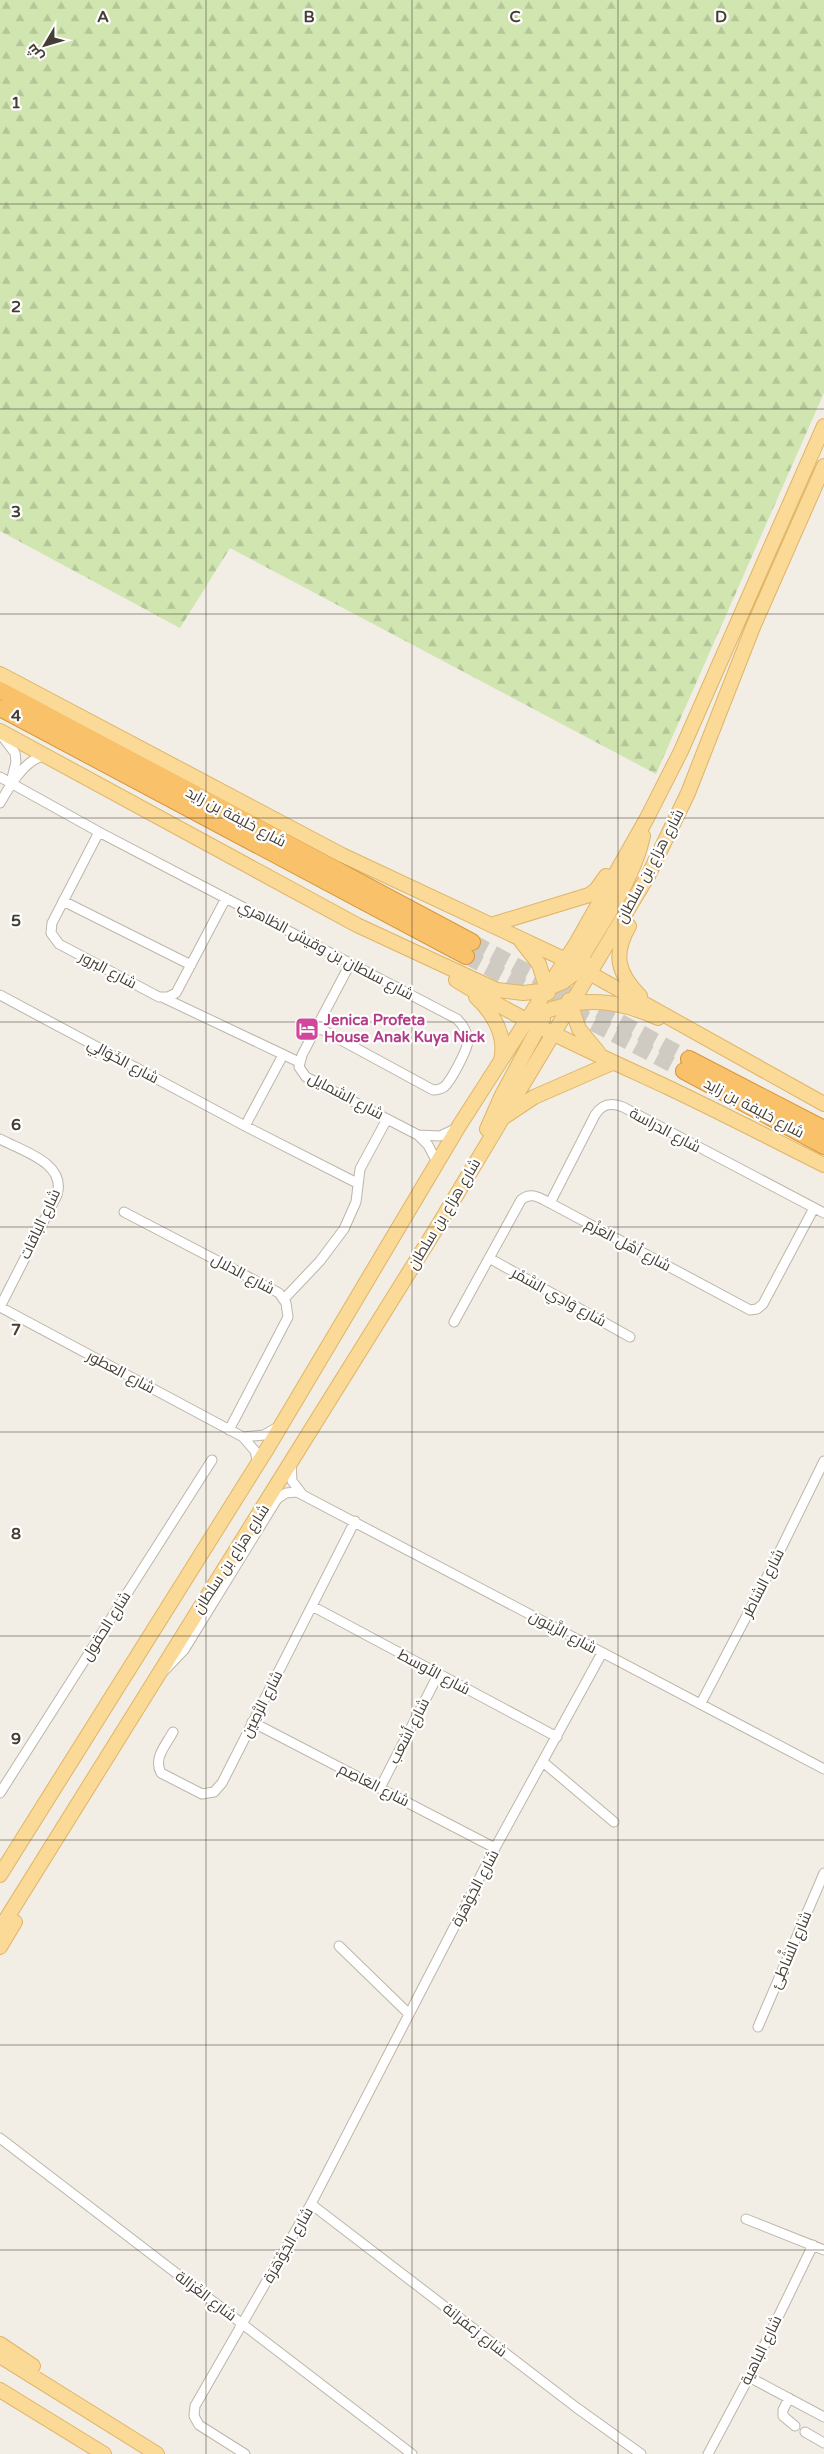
<svg xmlns="http://www.w3.org/2000/svg" width="824" height="2454" font-family="'Varela Round',Cairo,sans-serif">
<style>
.forest{fill:url(#forest-firs)}
.lines{fill:none;stroke-linecap:round;stroke-linejoin:round}
.highway-tunnel{stroke:#cfcbc3;stroke-width:16;stroke-dasharray:16 8;stroke-linecap:butt}
.street-casing{stroke:#bdb5a9;stroke-width:11}
.primary-casing{stroke:#dfb567;stroke-width:16}
.highway-casing{stroke:#d8963a;stroke-width:18}
.street{stroke:#fff;stroke-width:9}
.primary{stroke:#fbd996;stroke-width:14}
.highway{stroke:#f9c26a;stroke-width:16}
.grid{fill:none;stroke:#453e35;stroke-width:1;stroke-opacity:0.55}
.labels{text-anchor:middle;dominant-baseline:central;stroke-width:4.5;stroke-linejoin:round;paint-order:stroke}
.street-label{font-size:15px;fill:#453e35;stroke:#fff}
.hotel-label{font-size:15px;font-weight:bold;fill:#b23c85;stroke:#fff;text-anchor:start}
.grid-label{font-size:16px;text-anchor:middle;font-weight:bold;fill:#453e35;stroke:#fff;stroke-width:4.5;stroke-linejoin:round;paint-order:stroke}
</style>
<defs>
<pattern id="forest-firs" width="22" height="20" patternUnits="userSpaceOnUse" patternTransform="scale(1.25)"><rect width="22" height="20" fill="#d0e5b0"/><path d="M5 1l3.5 6h-7zM16 11l3.5 6h-7z" fill="#b4c698"/></pattern>
</defs>
<rect width="100%" height="100%" fill="#f2eee6"/>
<!-- forest -->
<path class="forest" d="M0,0h824v393l-168,381 -426,-226 -50,80 -180,-97z"/>
<g class="lines">
<!-- highway-tunnel -->
<path class="highway-tunnel" d="M472,942l217,117
M466,956l218,115"/>
<!-- street casing -->
<g class="street-casing">
<path id="street" d="M2,736l13,17 1,9 -5,20
M0,777l99,55 358,187c6,6 10,12 11,21 0,9 -17,41 -24,47 -3,2 -7,3 -11,3l-116,-63
M0,803c9,-16 25,-44 44,-47
M99,832l-47,91 -1,10 8,11 100,53h9l8,-4 50,-95
M63,901l128,64
M350,964l-48,91 -3,12 7,10 112,58 10,10 10,19
M0,995l245,131 112,57
M164,998l135,64
M245,1126l38,-71
M418,1135l22,1 15,-7
M0,1139c22,12 67,24 57,56l-57,112
M550,1203l45,-88c7,-11 16,-13 28,-8l201,106
M124,1212l155,81 7,10 2,14 -59,113
M489,1258l141,79
M284,1299l36,-38 24,-32 12,-27 4,-33 27,-50
M0,1307l243,130 12,14 3,13
M454,1322l67,-122c10,-9 19,-2 29,3l200,107 7,-1 6,-5 51,-96
M243,1437l21,-2 14,-8
M291,1463l1,18 10,13
M312,1606l245,131
M165,1670l19,-20 93,-151 9,-6 11,-1 527,277
M701,1703l65,-124 58,-118
M252,1722l243,126
M173,1732c-7,13 -20,26 -12,41l41,21 12,-2 8,-9 133,-262
M543,1762l71,60
M380,1788l58,-113
M0,1793l212,-333
M339,1946l70,68
M758,2027l66,-154
M0,2138l412,316
M311,2204l266,204 64,46
M746,2219l78,31
M749,2377l75,40
M789,2398l-6,12v6l12,10
M805,2432l19,11
M245,2454l-46,-29 -5,-9 1,-10 116,-202 184,-356 107,-195
M708,2454l41,-77 64,-132"/>
</g>
<!-- primary casing -->
<g class="primary-casing">
<path id="primary" d="M0,674l342,181 224,105 258,144
M0,731l357,194 140,65 26,3 18,-2 22,-9 24,-18
M491,925l98,-30 7,-5 10,-14
M629,926c-16,28 -12,47 11,70
M521,941l18,23 9,29
M575,970c23,-44 57,-84 68,-134
M456,980c67,42 140,74 211,107 53,25 105,52 157,78
M476,997c17,16 31,39 25,63
M569,1000l10,29 19,23
M528,1019c46,-23 84,-22 130,-1
M504,1117l30,-20 78,-34
M487,1129l15,-34 41,-76
M0,1875l267,-426 192,-323 118,-184 70,-124 34,-67 143,-325
M0,1929l436,-700 212,-353 40,-83 65,-166 71,-161
M0,1947l15,-25
M0,2344l33,22
M0,2356l157,98
M0,2390l104,64"/>
</g>
<!-- highway casing -->
<g class="highway-casing">
<path id="highway" d="M0,690l472,252
M0,708l466,248
M689,1059l135,70
M684,1071l140,75"/>
</g>
<!-- street -->
<use href="#street" class="street"/>
<!-- primary -->
<use href="#primary" class="primary"/>
<!-- highway -->
<use href="#highway" class="highway"/>
</g>
<!-- grid -->
<path class="grid" d="M206,0v2454M412,0v2454M618,0v2454M0,204h824M0,409h824M0,614h824M0,818h824M0,1022h824M0,1227h824M0,1432h824M0,1636h824M0,1840h824M0,2045h824M0,2250h824"/>
<!-- icons -->
<defs>
<g id="hotel-square" transform="scale(1.25)"><rect x="-9" y="-9" width="18" height="18" rx="4" fill="#d1479c" stroke="#fff"/><path d="M-6-4.5h1.5V1H6V5H4.5V3h-9V5H-6ZM-4 0a1.8 1.8 0 1 1 3.6 0ZM.5 0V-2.5h3Q6-2.5 6 0Z" fill="#fff"/></g>
</defs>
<g fill-rule="evenodd">
<use href="#hotel-square" x="307" y="1029"/>
</g>
<g class="labels">
<!-- street labels -->
<g class="street-label">
<text transform="translate(236 817) rotate(28)">شارع خليفة بن زايد</text>
<text transform="translate(650 866) rotate(-62)">شارع هزاع بن سلطان</text>
<text transform="translate(326 950) rotate(28)">شارع سلطان بن وقيش الظاهري</text>
<text transform="translate(108 970) rotate(28)">شارع البرور</text>
<text transform="translate(123 1061) rotate(28)">شارع الخَوَالِي</text>
<text transform="translate(346 1096) rotate(28)">شارع الشمايل</text>
<text transform="translate(754 1108) rotate(28)">شارع خليفة بن زايد</text>
<text transform="translate(665 1130) rotate(28)">شارع الدراسة</text>
<text transform="translate(444 1214) rotate(-59)">شارع هزاع بن سلطان</text>
<text transform="translate(40 1224) rotate(-65)">شارع الباقات</text>
<text transform="translate(628 1245) rotate(28)">شارع أهْل العَزْم</text>
<text transform="translate(243 1274) rotate(28)">شارع الدلال</text>
<text transform="translate(559 1297) rotate(29)">شارع وَادِي السَّمْر</text>
<text transform="translate(121 1372) rotate(28)">شارع العطور</text>
<text transform="translate(231 1559) rotate(-57)">شارع هزاع بن سلطان</text>
<text transform="translate(763 1583) rotate(-63)">شارع الشاطر</text>
<text transform="translate(106 1626) rotate(-58)">شارع الحقول</text>
<text transform="translate(563 1632) rotate(28)">شارع الزَّيتون</text>
<text transform="translate(434 1672) rotate(28)">شارع الأوسط</text>
<text transform="translate(262 1704) rotate(-63)">شارع الرَّصِين</text>
<text transform="translate(409 1731) rotate(-63)">شارع أشعب</text>
<text transform="translate(374 1785) rotate(27)">شارع العَاصِم</text>
<text transform="translate(475 1888) rotate(-62)">شارع الجَوْهَرَة</text>
<text transform="translate(791 1950) rotate(-67)">شارع الشَّاطِئ</text>
<text transform="translate(288 2245) rotate(-60)">شارع الجَوْهَرَة</text>
<text transform="translate(206 2296) rotate(37)">شارع الغَزالة</text>
<text transform="translate(475 2330) rotate(38)">شارع زعفرانة</text>
<text transform="translate(761 2350) rotate(-64)">شارع الباهية</text>
</g>
<!-- hotel labels -->
<g class="hotel-label">
<text x="324" y="1020">Jenica Profeta<tspan x="324" dy="17">House Anak Kuya Nick</tspan></text>
</g>
</g>
<g class="grid-label">
<text x="103" y="22">A</text>
<text x="309" y="22">B</text>
<text x="515" y="22">C</text>
<text x="721" y="22">D</text>
<text x="16" y="108">1</text>
<text x="16" y="312">2</text>
<text x="16" y="517">3</text>
<text x="16" y="721">4</text>
<text x="16" y="926">5</text>
<text x="16" y="1130">6</text>
<text x="16" y="1335">7</text>
<text x="16" y="1539">8</text>
<text x="16" y="1744">9</text>
</g>
<!-- north arrow -->
<g transform="translate(45 45) rotate(232)" stroke="#ffffff" stroke-width="4" paint-order="stroke">
<path d="M0-4L9 19L0 12L-9 19Z" fill="#453e35"/>
<text y="-8" font-size="14" font-weight="bold" text-anchor="middle" fill="#453e35">ش</text>
</g>
</svg>
